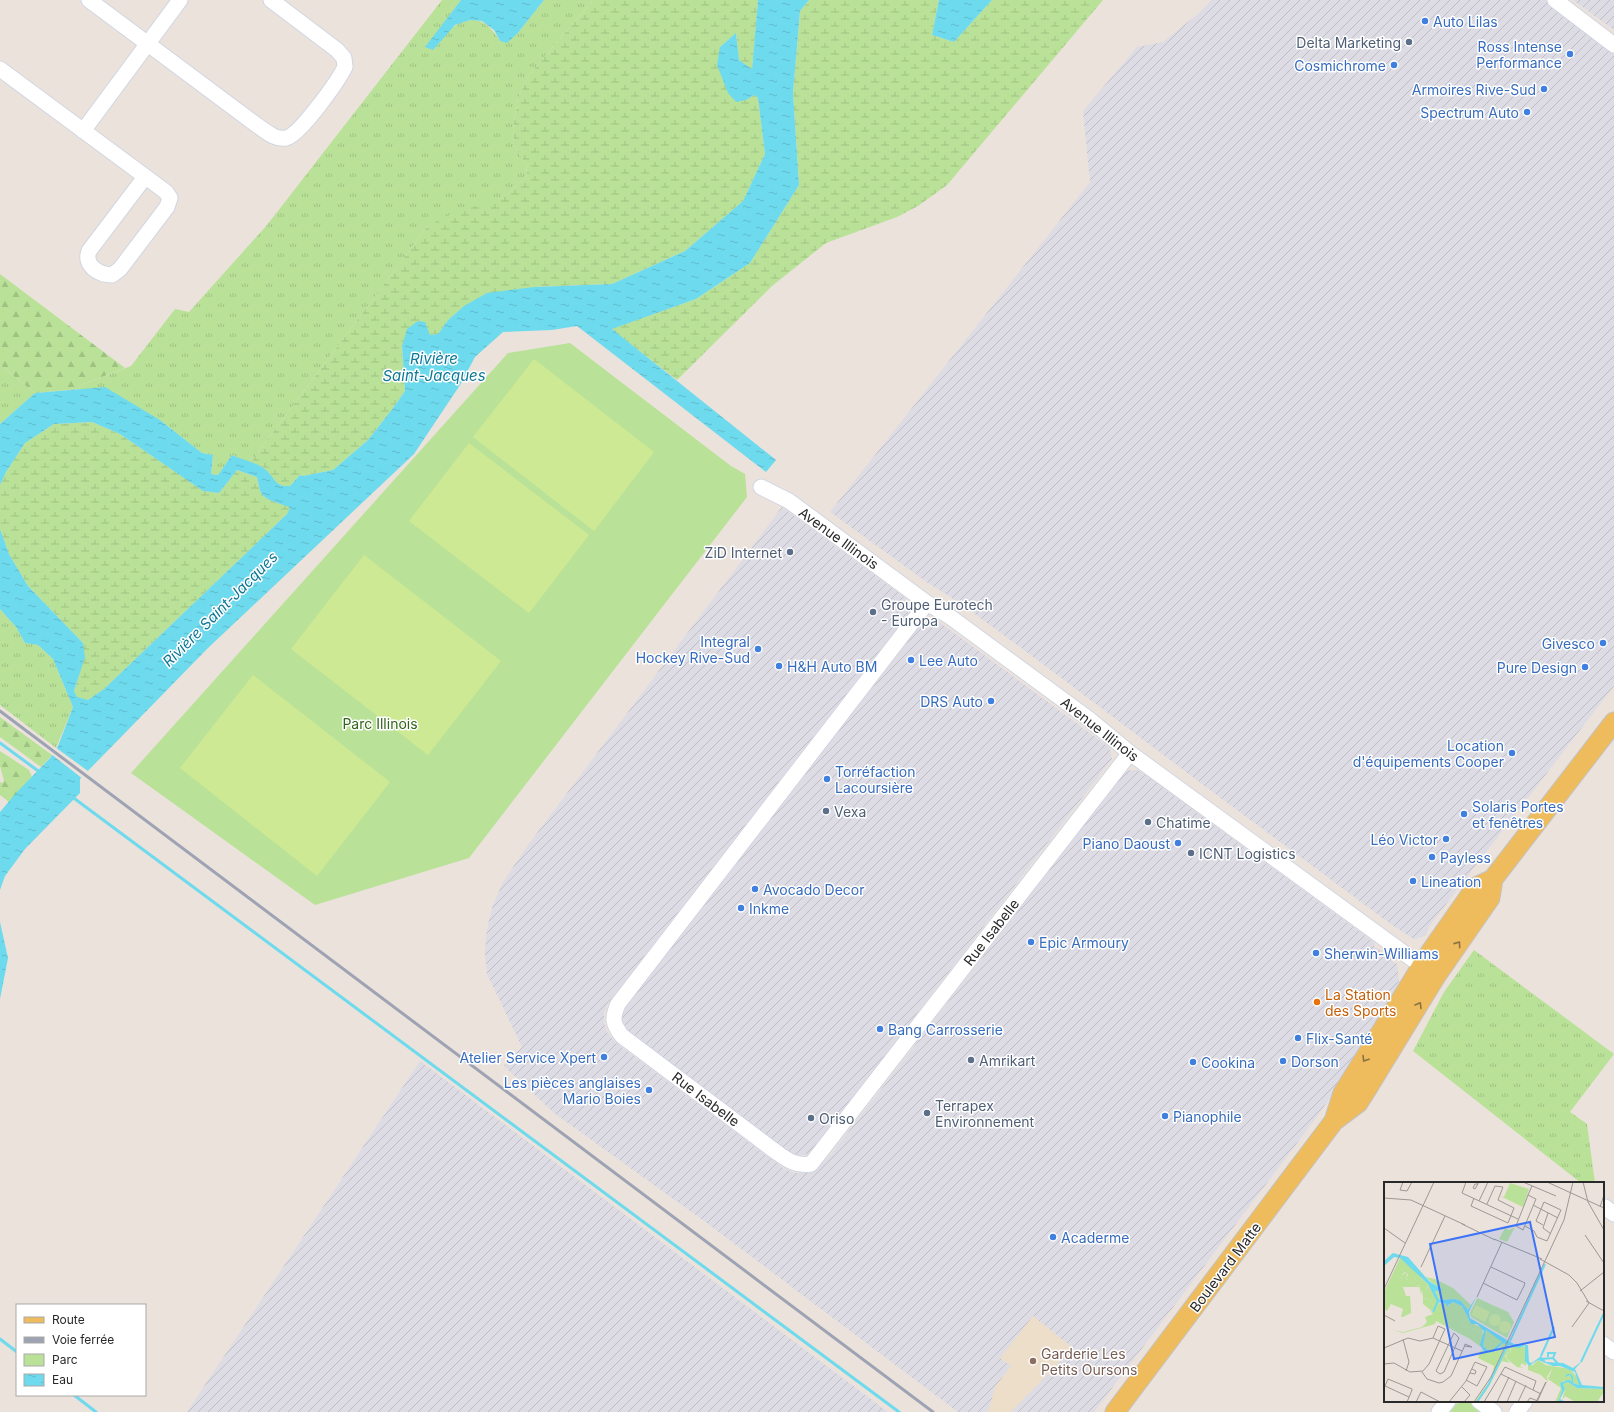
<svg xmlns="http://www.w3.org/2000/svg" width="1614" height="1412" font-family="Inter,sans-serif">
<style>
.industrial{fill:url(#industrial-furrows)}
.education{fill:#eddeca}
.grass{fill:url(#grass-tufts)}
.forest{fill:url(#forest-firs)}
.wetland{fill:url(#wetland-marsh)}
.park{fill:#b9e298}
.pitch{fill:#cee993}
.water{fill:url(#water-ripples)}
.pier{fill:#ebe2db}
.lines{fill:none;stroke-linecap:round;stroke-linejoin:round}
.stream{stroke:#6edaed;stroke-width:3}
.minor-casing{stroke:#d0d6e2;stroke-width:17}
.major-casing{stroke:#c3c3c3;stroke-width:21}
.minor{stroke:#fff;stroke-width:15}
.major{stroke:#eebc5d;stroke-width:19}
.rail{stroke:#9ea3b3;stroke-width:3}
.oneway{stroke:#8c7243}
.shop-dot{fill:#3f7fe0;stroke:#fff;stroke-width:1.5}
.service-dot{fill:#5c6f8a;stroke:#fff;stroke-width:1.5}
.food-dot{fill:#e8710a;stroke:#fff;stroke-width:1.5}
.education-dot{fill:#8d6e63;stroke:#fff;stroke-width:1.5}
.labels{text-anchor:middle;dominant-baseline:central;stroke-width:3;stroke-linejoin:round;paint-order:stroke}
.shop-label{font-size:14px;fill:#366cbe;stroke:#fff;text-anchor:start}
.service-label{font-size:14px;fill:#4e5e75;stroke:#fff;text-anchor:start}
.street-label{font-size:14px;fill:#292929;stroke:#fff}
.park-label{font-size:14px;fill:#32651a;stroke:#fff}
.food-label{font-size:14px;fill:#c56008;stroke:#fff;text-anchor:start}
.education-label{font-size:14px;fill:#785e54;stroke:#fff;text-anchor:start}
.water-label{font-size:15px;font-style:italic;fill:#0f7897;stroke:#fff}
.inset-river{fill:none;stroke:#6edaed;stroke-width:2}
.inset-road{fill:none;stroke:#9d9894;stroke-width:1}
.view{fill:#3c74f7;fill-opacity:0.15;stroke:#3c74f7;stroke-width:2}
.inset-edge{fill:none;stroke:#292929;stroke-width:2}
</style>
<defs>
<pattern id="industrial-furrows" width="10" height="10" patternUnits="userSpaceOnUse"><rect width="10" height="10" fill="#dddce4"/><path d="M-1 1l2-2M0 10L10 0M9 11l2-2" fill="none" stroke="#bebdc4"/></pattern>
<pattern id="grass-tufts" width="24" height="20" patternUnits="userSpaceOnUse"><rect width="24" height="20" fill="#b9e298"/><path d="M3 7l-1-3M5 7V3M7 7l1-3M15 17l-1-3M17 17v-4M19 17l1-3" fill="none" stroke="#9fc283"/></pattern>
<pattern id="forest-firs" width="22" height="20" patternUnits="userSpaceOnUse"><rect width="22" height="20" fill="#b9e298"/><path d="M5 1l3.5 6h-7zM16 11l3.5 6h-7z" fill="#9fc283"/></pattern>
<pattern id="wetland-marsh" width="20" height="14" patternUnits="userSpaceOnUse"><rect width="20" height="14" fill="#b9e298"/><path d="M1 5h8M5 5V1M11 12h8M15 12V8" fill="none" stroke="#9fc283"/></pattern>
<pattern id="water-ripples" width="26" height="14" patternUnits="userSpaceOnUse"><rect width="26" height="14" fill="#6edaed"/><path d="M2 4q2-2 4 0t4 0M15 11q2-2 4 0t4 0" fill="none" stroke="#5fbbcb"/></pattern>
</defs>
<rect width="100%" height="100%" fill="#ebe2db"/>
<!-- industrial -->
<path class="industrial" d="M1211,0h334l69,52v634l-184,239 -4,9 -4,3 -7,2 -3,-1 -20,-13 -170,-126 -190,-143 -72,-53 -32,-20 -98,-71 260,-330 -7,-71 54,-64 26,-5 36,-29z
M1573,0h41v30z
M782,507l121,89 6,6 1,6 -3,7 -299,388 -4,10v10l3,9 8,10 168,126 11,5h11l15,-7 12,-13 290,-377 4,-4 4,-2h7l6,3 232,170 -1,3 17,13 5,5 1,-1 2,16 -1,11 -38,66 -47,66 -219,290h-136l-254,-191 -150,-108 -50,-47 18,-19 -35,-73 -2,-20 1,-18 3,-16 4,-15 10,-23 25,-37z
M929,620l9,1 168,124 4,4 2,10 -300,391 -4,4 -10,2 -4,-1 -47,-34 -121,-92 -4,-4 -1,-5 2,-10 14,-18 283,-366z
M420,1061l468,351h-701z"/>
<!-- education -->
<path class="education" d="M1033,1316l40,32 -62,64h-25l3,-3 6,-22 16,-21 -11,-8z"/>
<!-- grass -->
<path class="grass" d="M442,0h19l-35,47c27,-20 50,-46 74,-6l17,-7 27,-34h49l-64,75 -11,23 -5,31 1,17 12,18 1,9 -2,5 -22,20 -76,29 -177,236 -18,-8 -14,20 -7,-1 2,-19 -11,-2 -42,-33 -81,-31 2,-4 50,-19 44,-57 14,3 78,-87z
M0,365l35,28 -35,31z
M0,609l16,18 9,16 13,2 15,14 20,48 -17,41 -56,-43z
M1474,950l140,104 -44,58 17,12 8,59h-14l-168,-132 31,-59z"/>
<!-- forest -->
<path class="forest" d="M0,274l125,94 -44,17 -2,4 -44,4 -35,-28z
M0,717l52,38 -11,12 -41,-30z
M0,751l29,19 3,7 -23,25 -9,-7v-13l2,1 2,-2 -4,-15z"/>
<!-- wetland -->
<path class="wetland" d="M593,0h165l-6,70 -13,-10 -3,-27 -16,14 26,53 8,-5 4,3 7,56 -22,47 -58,50 -73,33 -78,3 -70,19 -16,14 -10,14 -8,1 -28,11 3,45 -12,17 -25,32 -35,30 -30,6 -3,-1 -10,11c-16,1 -15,-8 -25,-17 -3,-3 -10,-4 -15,-6l177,-236 22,-13 54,-16 22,-20 2,-5 -1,-9 -12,-18 -1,-17 5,-31 11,-23z
M809,0h130l-7,35 22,7 38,-42h111l-156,185 -29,21 -21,11 -71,26 -54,43 -95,94 -66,-51 85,-30 54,-36 49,-78 -6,-92 7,-82z
M92,422l28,12 83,57 16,2 18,-23 20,7c1,4 2,12 4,16 6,9 21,10 30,14l-4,7 -183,175 -16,11 -11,-2 -3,-7 5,-16 4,-32 -55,-57 -19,-32 -9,-25v-44l6,-13 19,-29 29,-19z"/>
<!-- park -->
<path class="park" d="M570,343l161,123 14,8 2,23 -278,361 -154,47 -184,-132 377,-420z
M1464,1401h4l13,11h-32l5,-7z"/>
<!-- pitch -->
<path class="pitch" d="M534,359l120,93 -60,79 -121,-94z
M469,443l120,92 -60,78 -120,-92z
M364,555l137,106 -73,94 -137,-106z
M253,675l137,107 -73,94 -137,-108z"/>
<!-- water -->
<path class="water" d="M461,0h83l-27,34 -10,9 -7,-2 -6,-11 -12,-9 -12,-1 -15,5 -22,25 -8,-3z
M758,0h51l-9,11 -7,82 6,92 -49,78 -54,36 -84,30 164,131 -10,12 -189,-146 -25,4 -49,2 -28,25 -15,28 -46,69 -206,194 -128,131v14l-55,56 -20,27 -5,14v-78l17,-20 33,-34 8,-12 15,-39 -20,-48 -15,-14 -13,-2 -9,-16 -16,-18v-80l9,25 19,32 55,57 2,14 -11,34 3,6 11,3 16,-11 183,-175 3,-6c-8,-5 -23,-6 -29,-15 -2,-5 -3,-12 -4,-16l-20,-7 -18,23 -16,-2 -83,-57 -28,-12 -38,2 -29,19 -19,29 -6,13v-61l35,-31 70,-6 55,33 42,33 11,2 -2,19 7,1 14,-20c8,4 26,8 33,14 10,8 9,18 25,17l10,-11 3,1 30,-6 35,-30 25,-32 12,-17 -3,-45 5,-17 11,-8 7,1 5,13 8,-1 10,-14 16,-14 23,-13 47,-6 78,-3 73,-33 58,-50 22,-47 -7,-56 -4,-3 -8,5 -10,2 -8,-9 -11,-28 3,-18 16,-14 3,27 13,9z
M939,0h53l-38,42 -22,-7z
M0,922l8,36 -8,41z"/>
<!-- pier -->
<path class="pier" d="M55,747l33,24 -5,8 -32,-25z"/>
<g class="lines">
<!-- stream -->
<path class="stream" d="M0,743l41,30
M71,796l828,616
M0,1339l17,13
M74,1395l22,17"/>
<!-- minor casing -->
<g class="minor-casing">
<path id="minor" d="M89,0l169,126c9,6 17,14 28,12 14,-3 52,-57 59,-71l-1,-9 -7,-8 -66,-50
M1555,0l59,45
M0,69l158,117 8,6 4,6 -3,9 -47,62 -8,6c-12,0 -29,-9 -23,-24l56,-74
M83,131l97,-131
M761,487l28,14 138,102 22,13 140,103 41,34 300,219
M927,603l-309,401c-6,14 -6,19 4,32l150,113c13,9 22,18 39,15l319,-411
M1603,1210l2,-3 9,7
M1603,1344l11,8
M1479,1401l15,11
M1439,1412l9,-11
M1517,1412l8,-11"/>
</g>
<!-- major casing -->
<g class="major-casing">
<path id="major" d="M1334,1121l9,-28 35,-56 51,-83 47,-67 17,-8 121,-157
M1115,1412l219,-291 24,-18 9,-14 69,-113 54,-78 3,-19"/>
</g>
<!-- minor -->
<use href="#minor" class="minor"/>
<!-- major -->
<use href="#major" class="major"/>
<!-- rail -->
<path class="rail" d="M0,711l933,701"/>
</g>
<!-- one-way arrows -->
<defs><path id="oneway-chevron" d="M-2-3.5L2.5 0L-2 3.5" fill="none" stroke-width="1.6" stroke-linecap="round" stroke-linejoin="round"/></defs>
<g class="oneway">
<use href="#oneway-chevron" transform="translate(1458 944) rotate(-55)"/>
<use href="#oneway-chevron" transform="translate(1419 1005) rotate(-59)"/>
<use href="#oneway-chevron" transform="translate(1365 1059) rotate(122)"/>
</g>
<!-- markers -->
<g class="shop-dot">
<circle cx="1425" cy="21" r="4"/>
<circle cx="1570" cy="54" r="4"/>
<circle cx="1394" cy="65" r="4"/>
<circle cx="1544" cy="89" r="4"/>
<circle cx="1527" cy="112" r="4"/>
<circle cx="1603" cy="643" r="4"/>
<circle cx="758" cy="649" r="4"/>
<circle cx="911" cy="660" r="4"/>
<circle cx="779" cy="666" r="4"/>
<circle cx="1585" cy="667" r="4"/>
<circle cx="991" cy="701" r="4"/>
<circle cx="1512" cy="753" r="4"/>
<circle cx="827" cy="779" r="4"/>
<circle cx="1464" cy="814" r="4"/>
<circle cx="1446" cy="839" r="4"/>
<circle cx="1178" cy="843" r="4"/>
<circle cx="1432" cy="857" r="4"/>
<circle cx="1413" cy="881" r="4"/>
<circle cx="755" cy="889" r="4"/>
<circle cx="741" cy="908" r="4"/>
<circle cx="1031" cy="942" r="4"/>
<circle cx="1316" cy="953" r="4"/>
<circle cx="880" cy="1029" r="4"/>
<circle cx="1298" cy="1038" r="4"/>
<circle cx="604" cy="1057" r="4"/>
<circle cx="1283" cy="1061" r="4"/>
<circle cx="1193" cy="1062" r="4"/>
<circle cx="649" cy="1090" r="4"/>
<circle cx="1165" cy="1116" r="4"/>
<circle cx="1053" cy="1237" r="4"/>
</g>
<g class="service-dot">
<circle cx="1409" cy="42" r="4"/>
<circle cx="790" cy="552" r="4"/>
<circle cx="873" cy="612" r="4"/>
<circle cx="826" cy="811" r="4"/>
<circle cx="1148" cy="822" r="4"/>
<circle cx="1191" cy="853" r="4"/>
<circle cx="971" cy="1060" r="4"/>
<circle cx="927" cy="1113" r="4"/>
<circle cx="811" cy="1118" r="4"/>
</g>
<circle class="food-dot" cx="1317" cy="1002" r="4"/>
<circle class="education-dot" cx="1033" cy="1361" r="4"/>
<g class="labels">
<!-- shop labels -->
<g class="shop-label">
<text x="1433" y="21">Auto Lilas</text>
<text x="1562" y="46" text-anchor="end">Ross Intense<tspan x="1562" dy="16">Performance</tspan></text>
<text x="1386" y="65" text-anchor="end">Cosmichrome</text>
<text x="1536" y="89" text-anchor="end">Armoires Rive-Sud</text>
<text x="1519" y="112" text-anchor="end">Spectrum Auto</text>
<text x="750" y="641" text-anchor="end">Integral<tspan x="750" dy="16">Hockey Rive-Sud</tspan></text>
<text x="1595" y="643" text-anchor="end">Givesco</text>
<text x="919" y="660">Lee Auto</text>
<text x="787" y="666">H&amp;H Auto BM</text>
<text x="1577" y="667" text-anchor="end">Pure Design</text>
<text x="983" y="701" text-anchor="end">DRS Auto</text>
<text x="1504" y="745" text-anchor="end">Location<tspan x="1504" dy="16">d'équipements Cooper</tspan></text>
<text x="835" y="771">Torréfaction<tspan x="835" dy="16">Lacoursière</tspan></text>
<text x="1472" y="806">Solaris Portes<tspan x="1472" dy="16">et fenêtres</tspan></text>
<text x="1438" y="839" text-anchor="end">Léo Victor</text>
<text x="1170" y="843" text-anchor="end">Piano Daoust</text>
<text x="1440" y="857">Payless</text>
<text x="1421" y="881">Lineation</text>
<text x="763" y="889">Avocado Decor</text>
<text x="749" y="908">Inkme</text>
<text x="1039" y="942">Epic Armoury</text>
<text x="1324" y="953">Sherwin-Williams</text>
<text x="888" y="1029">Bang Carrosserie</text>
<text x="1306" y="1038">Flix-Santé</text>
<text x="596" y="1057" text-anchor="end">Atelier Service Xpert</text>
<text x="1291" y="1061">Dorson</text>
<text x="1201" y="1062">Cookina</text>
<text x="641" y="1082" text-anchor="end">Les pièces anglaises<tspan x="641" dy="16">Mario Boies</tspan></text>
<text x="1173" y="1116">Pianophile</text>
<text x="1061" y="1237">Acaderme</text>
</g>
<!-- service labels -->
<g class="service-label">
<text x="1401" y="42" text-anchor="end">Delta Marketing</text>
<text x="782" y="552" text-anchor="end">ZiD Internet</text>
<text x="881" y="604">Groupe Eurotech<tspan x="881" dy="16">- Europa</tspan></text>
<text x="834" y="811">Vexa</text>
<text x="1156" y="822">Chatime</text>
<text x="1199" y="853">ICNT Logistics</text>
<text x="979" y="1060">Amrikart</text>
<text x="935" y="1105">Terrapex<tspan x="935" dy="16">Environnement</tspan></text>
<text x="819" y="1118">Oriso</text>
</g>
<!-- street labels -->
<g class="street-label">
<text transform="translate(839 538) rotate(36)">Avenue Illinois</text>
<text transform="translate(1100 729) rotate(38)">Avenue Illinois</text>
<text transform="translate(991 932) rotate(-52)">Rue Isabelle</text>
<text transform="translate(706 1099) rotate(37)">Rue Isabelle</text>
<text transform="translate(1225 1267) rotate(-53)">Boulevard Matte</text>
</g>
<!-- park labels -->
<g class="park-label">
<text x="380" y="723">Parc Illinois</text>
</g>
<!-- food labels -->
<g class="food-label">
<text x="1325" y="994">La Station<tspan x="1325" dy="16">des Sports</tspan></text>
</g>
<!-- education labels -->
<g class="education-label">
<text x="1041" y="1353">Garderie Les<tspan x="1041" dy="16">Petits Oursons</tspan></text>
</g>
<!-- water labels -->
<g class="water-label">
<text x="434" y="358">Rivière<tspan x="434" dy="17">Saint-Jacques</tspan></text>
<text transform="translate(220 609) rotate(-45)">Rivière Saint-Jacques</text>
</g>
</g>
<!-- overview -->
<g transform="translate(1384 1182)">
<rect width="220" height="220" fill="#ebe2db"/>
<path d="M131,45l-8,15 -8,-3 6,-11 4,2zM16,76l12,9 14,17 -10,-7 -2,6 -5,-2 -3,-3 2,-4 -3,-2 -6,5 22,10h-18l3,9h4l1,14v3l-8,4h-2l2,-8 -12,-5 -4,7 -3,-2v-17zM44,102l9,18 -2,5 -8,-9 -4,1 -1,-9h5zM52,125l-1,3 24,9 5,6 19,9 -2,13 -11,-8 -34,-18 -1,3 -32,9 -10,-3 10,2 19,-5 5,-5 -2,-5 8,-3 -4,-4 4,2zM119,161h3l-13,29 1,-6 -16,-8 3,-8 4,3 12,-2zM127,164l15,1v19l-4,-3 -2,3 3,2 -6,-1 -11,-9 2,-6 3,1zM154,178l8,5 24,4 7,8 2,8 -6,-2 -2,-9 -5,4 4,-3 2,7 -9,-1 -1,9 -4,12h-3l6,-14 -13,-9 5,-12 -6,10 1,5 -7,-7 -13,-5v-5h5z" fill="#b9e298"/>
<path d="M12,90l6,3 5,-3 -1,7 8,4 2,-6 6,2 6,5 -2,8 -4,-2 -1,4 -2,-9 -5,1 -14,-9h-6zM43,116l8,9 -3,4 -9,-7v-5zM123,162l-10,24 12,-23 2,8 -3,-1 -3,5 5,6 -8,-2 -16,30 -8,11h-3l14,-20zM184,200l9,6 27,1v3l-7,10h-22l-10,-6 -3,4 3,-11 -2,-5z" fill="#b9e298"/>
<path d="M41,95l10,2 18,9 18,17 -3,5 -7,-9 -6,-2 -16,1 -4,-10h7zM69,120l9,4 8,16 12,6 1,6 -19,-9 -5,-6 -8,1 -16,-10 3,-7 10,1 -1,3zM102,148l17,12 -13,10 -7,-6z" fill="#b9e298"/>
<path d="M126,1l19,6 -6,18 -23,-11 4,1zM93,116l31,14 6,10 -7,16 -36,-21 -1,-4z" fill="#b9e298"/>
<path d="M92,123l14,7 -5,10 -14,-7zM105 138a6 6 0 1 1 12 0a6 6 0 1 1-12 0ZM115 145a6 6 0 1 1 12 0a6 6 0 1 1-12 0Z" fill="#cee993"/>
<path d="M9,71l15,4 21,24 14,9 -8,1 4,9 16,-1 6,2 7,9 8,-13 -7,15 1,6 44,26 14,1 1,17 3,1 9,-7 5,6 17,1 10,5 9,-7 -7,8 7,16 22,2v2l-27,-1 -9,-6 -5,2 2,5 -5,10 6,3h-8l4,-12 -2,-7 8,-3 4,1 -2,-6 -5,2 2,-3h4l2,3v6l6,2 -4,-13 -15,-6h-7l-6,15 6,-15 -15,-6 -9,6 -4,-5v-15l-7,2 -15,-5 -9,9 -9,1 -5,-8 4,-14 -7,-7h-6l-9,-18 -9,-4 -7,5 1,-3 -10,-2 -9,-18 -28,-26 -6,-1 -10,9v-5zM102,148l16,12 -12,10 -7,-6z" fill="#6edaed" fill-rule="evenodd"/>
<path class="inset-river" d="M49,130l5,-11M126,159l35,-77M157,174l13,-29M164,175v-4h7l-2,5M157,177l12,-1 6,7M197,180l23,-49M93,220l12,-18 19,-40"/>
<path class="inset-road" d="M19,0l-3,8 7,1 5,-9M82,0l-4,11 56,26M139,0l33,14M163,0l57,26M199,0l5,20 16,28M94,2h-3l-2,4 2,1 4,-7M144,13l8,4 -13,31 -7,-4 9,-23 3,-8 4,-9M0,16l27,2 54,25M90,16l-3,8 37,17 6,-15 -16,-8 5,-13 -8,-1 -8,18M95,19l9,-19M149,23l25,13M216,25l4,-12M164,31l-5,15 8,6M78,42l33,16M141,44l9,5 3,6 10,4 14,-31 -17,-8 -8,19 7,4M0,46l21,15M201,53l19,28M110,57l48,20M156,77l29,16 8,8 12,20M37,85l24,-51M99,101l34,17 7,-14 1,-3 -34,-16M0,107l50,-107M196,109l24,-19M93,115l25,-55M202,119l18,10M0,133l11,6M188,145l17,-24M70,151l5,5 -15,34 -4,2 -4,-3zM19,157l6,23 -3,9M0,166l24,-10 12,3 13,-3 29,13M0,182l10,-1 16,9 13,-1 6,-7 16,-35 -7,-3 -5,12M38,190l5,7 12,4 4,-1 8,-6 14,-31v-1l7,3 -8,-1M86,191l5,1 1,-3 -4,-2M117,192l40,20M77,204l9,9 -6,7M23,220l5,-12v-1l-24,-10 -3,7 24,11M32,220l5,-10 19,10M65,220l17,-21 9,-19 12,5 -10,19 -11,-6M90,220l17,-25 73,-157 9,-38M100,220l21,-35 31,14 -3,9M113,220l12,-25M123,220l9,-21M134,220l8,-17M143,220l3,-4 8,3M152,220l10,-20 -9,20"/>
<path class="view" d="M146,40l25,115 -101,22 -24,-115z"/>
<rect width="220" height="220" class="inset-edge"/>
</g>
<!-- legend -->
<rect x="16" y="1304" width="130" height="92" fill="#ffffff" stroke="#a9a9a9"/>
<rect x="24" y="1317" width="20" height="6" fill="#eebc5d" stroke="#a9a9a9"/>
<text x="52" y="1324" font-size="12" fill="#292929">Route</text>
<rect x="24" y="1337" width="20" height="6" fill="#9ea3b3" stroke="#a9a9a9"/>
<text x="52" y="1344" font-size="12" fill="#292929">Voie ferrée</text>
<rect x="24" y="1354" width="20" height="12" fill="#b9e298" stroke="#a9a9a9"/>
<text x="52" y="1364" font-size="12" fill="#292929">Parc</text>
<rect x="24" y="1374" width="20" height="12" fill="url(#water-ripples)" stroke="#a9a9a9"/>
<text x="52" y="1384" font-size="12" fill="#292929">Eau</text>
</svg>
